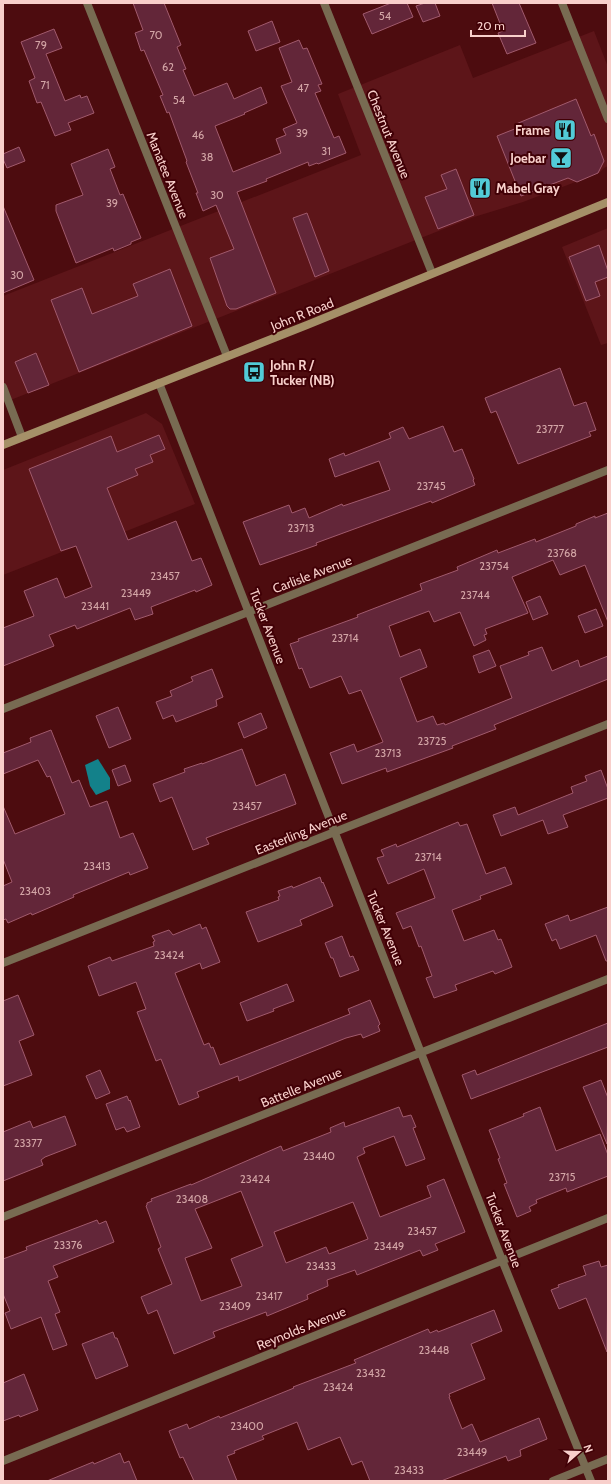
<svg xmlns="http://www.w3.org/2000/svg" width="611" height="1484" font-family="Cabin,sans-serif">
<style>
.built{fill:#5d1519}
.water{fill:#13818a}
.building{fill:#632639;stroke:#a15a6d;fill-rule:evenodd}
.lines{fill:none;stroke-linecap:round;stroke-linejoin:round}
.street{stroke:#786b52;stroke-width:8}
.secondary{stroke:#a59068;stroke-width:8}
.labels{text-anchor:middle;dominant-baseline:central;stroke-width:4;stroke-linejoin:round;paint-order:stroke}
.number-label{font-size:11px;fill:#d3a5a6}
.poi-label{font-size:13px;font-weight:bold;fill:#f8cfcb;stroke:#410006;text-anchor:end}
.street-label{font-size:13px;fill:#f8cfcb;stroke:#410006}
</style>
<rect width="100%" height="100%" fill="#4d0c0f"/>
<!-- built -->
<path class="built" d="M594,31l14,36v99l-4,2 -5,5 -76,29 -49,15 -471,186v-107l358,-141 -23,-61 122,-49 13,33z
M608,228v115l-7,2 -39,-98z
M146,413l16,11 33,80 -71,28 -1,-4 -120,47v-105z"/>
<!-- water -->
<path class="water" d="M98,759l12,19v11l-14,6 -6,-9 -5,-21z"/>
<!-- building -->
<path class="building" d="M133,3h31l17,42 -4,2 9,22 -3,1 11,26 33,-13 7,16 27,-12 6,16 -23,10 1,1 -30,12 18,46 48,-19 -5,-14 10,-4 -3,-6 14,-6 -16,-37 11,-4 -13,-34 20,-8 4,9 4,-1 15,36 -4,1 3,6 -6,2 19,45 5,-2 7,17 -28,11 -1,-1 -8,3 -1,-4 -42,17 1,2 -30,11 39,101 -40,16h-6l-3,-3 -17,-48 24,-9 -18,-44 -13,6 -7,-18h2l-12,-31 1,-1 -18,-49 -2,1 -7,-17 3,-1 -19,-45 -3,1 -6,-18 8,-3z
M391,3h16l6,14 -41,17 -9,-20z
M425,3h10l5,13 -17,6 -7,-16z
M492,3h27l17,40 -29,11 -9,-21 5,-2z
M272,21l8,21 -24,9 -8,-20z
M54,29l8,19 -16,6 19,47 15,-6 1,3 6,-2 7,17 -26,10 3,7 -16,6 -14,-34 -4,1 -8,-22 6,-3 -14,-36z
M576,99l15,37 3,-2 10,27 -6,12 -21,9 -9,-4 -47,18 -24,-60 20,-8 -1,-4z
M19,147l6,14 -18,7 -4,-9v-5z
M108,149l7,18 -5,2 10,26 3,-1 18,44 -10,4v2l-17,7 -1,-3 -37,15 -20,-52v-6l27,-10 -12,-31z
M456,169l18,46 -36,14 -13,-32 22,-8 -6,-14z
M3,206l31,74 -31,13z
M307,213l22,58 -14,6 -22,-59z
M599,245l9,26v6l-13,5 5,14 -14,5 -17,-44z
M170,269l22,57 -113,46 -28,-72 31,-12 10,26 46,-18 -5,-12z
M36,353l13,32 -21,8 -13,-31z
M560,368l14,38 12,-4 10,28 -7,2 2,4 -73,28 -22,-53 -5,2 -6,-15z
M443,426l11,26 8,-3 12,30 -1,1 2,5 -43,18 -1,-2 -85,31 -30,11 1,2 -57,20 -17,-43 46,-17 3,8 13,-5 4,10 33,-14 1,2 47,-16 -11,-29 -44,16 -6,-18 15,-6 1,3 46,-18 -2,-5 14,-6 6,12z
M159,435l6,14 -15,6 3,7 -18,7 3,6 -31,13 21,52 48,-19 16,40 9,-3 11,27 -16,7 -1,-2 -44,17 2,7 -18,6 -5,-12 -53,21 -2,-4 -26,10 5,11 -51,20v-38l31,-12 -10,-25 33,-13 8,20 27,-11 -16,-41 -15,5 -32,-82 82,-33 6,16z
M608,513v109l-23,-57 -25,10 -7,-15 -41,17 16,36 -43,16 2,5 -3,1 2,5 -12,6 -14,-34 -26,10 -5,-11 -40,15 11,31 20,-8 7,18 -27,11 17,44 16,-6 4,9 7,-2 1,2 67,-27 -12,-32 29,-11 -1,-3 14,-5 10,24 26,-11 2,7 28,-11v23l-114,46 2,4 -44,17 1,2 -66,24 -1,-4 -44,16 -12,-31 24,-9 3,8 26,-10 -22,-52 -12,4 -8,-18 -31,12 -8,-20 -3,1 -9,-25 9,-3 -1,-2 60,-22 -1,-2 65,-25 -2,-6 38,-14 -1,-3 40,-17 1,3 37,-14 1,3 40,-16v-2l19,-8v2z
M540,596l8,18 -15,6 -7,-18z
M596,609l7,17 -18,7 -7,-17z
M489,650l7,16 -17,7 -6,-17z
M212,669l11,28 -7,3 1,6 -41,16 -3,-7 -10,4 -7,-17 16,-6 -2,-5 23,-10 -2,-4z
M118,707l13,32 -22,9 -13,-32z
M261,713l6,15 -23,10 -6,-15z
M51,730l21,53 7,-3 11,27 17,-6 13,37 13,-5 15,35 -18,7 -1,-3 -56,23 1,2 -42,18 -1,-2 -23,10 -2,-4 -3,1v-34l9,-4 -9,-23v-53l12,28 50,-20 -15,-38 -3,1 -9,-17 -35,14v-21l28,-11 -1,-4z
M242,749l14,37 29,-12 11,30 -90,34 3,6 -16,6 -21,-53 -12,5 -7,-18 32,-12 -1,-3 18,-6v1z
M125,765l6,16 -13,5 -6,-16z
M601,770l7,19v9l-45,17 5,12 -20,7 -5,-14 -42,16 -8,-21 22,-8 3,8 55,-22 -2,-6 16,-6 -2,-5z
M458,822l2,4 7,-2 19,50 19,-7 7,17 -32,12 1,3 -29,11 12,31 30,-11 4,10 3,-1 11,28 -17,7 -2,-3 -38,14 2,5 -23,8 -8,-20 6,-2 -11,-30 -2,1 -8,-21 -8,3 -7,-16 39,-15 -11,-29 -36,15 -11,-26 7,-2 -3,-6 15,-6 1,3z
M320,877l2,6 1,-1 10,24 -33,14 2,5 -44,17 -12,-30 33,-12 -1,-3 2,-1 -2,-5 14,-5 1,2z
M608,907v54h-2l-10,-26 -36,14 -4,-10 -4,2 -7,-17 23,-9 2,6z
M200,924l2,5 4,-2 14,35 -18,7 -2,-6 -25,10 29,72 5,-2 2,5 2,-1 7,18 130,-51 -2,-5 22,-9 10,24 -2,2 2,5 -17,7 -2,-4 -15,4 -107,43 -1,-5 -41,16 2,5 -20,8 -18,-46 -5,2 -19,-49 9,-3 -10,-27 -37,14 -11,-30 22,-9 2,4 42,-15 -1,-4 2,-1 -3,-5 17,-6 4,5z
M342,936l8,21 3,-1 6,14 -19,7 -7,-19h-2l-6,-15z
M287,984l7,17 -21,8 1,2 -27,10 -7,-18z
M18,995l16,40 -15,6 13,34 -29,11v-85z
M608,1023v24l-137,52 -9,-24 13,-5 2,5z
M100,1070l10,23 -14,6 -10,-23z
M601,1080l7,18 -1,46 -24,-57z
M127,1096l2,5 1,-1 10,27 -13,5 -3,-5 -8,3 -10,-26z
M399,1107l4,10 8,-2 5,12 -3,1 12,31 -19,7 -12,-30 -31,12 2,5 -8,4 23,60 51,-20 -4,-11 17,-7 21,53 -30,12 3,6 -15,6 -3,-6 -63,25 -2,-5 -28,10 1,6 -21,9 1,4 -41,17 -1,-4 -53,20 2,5 -41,17 -17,-44 -9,4 -7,-17 31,-13 -14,-35 3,-2 -15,-41 1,-1v-2l5,-2 -1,-2 40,-15v1l90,-39 2,5 48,-19 -1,-4 14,-6 1,5zM241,1191l22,55 -32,13 11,27 -41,15 -16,-43 27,-10 -17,-39zM353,1202l15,37 -39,15 -3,-7 -40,16 -12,-31z
M540,1107l16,44 44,-17 8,21v21l-41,16 -1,-4 -30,12 1,3 -8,4 2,4 -14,6 -13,-33 3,-1 -9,-24 2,-1 -11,-28 35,-14 -1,-2z
M65,1116l11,29 -31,12 -4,3 2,5 -40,16v-49l27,-11 3,7z
M97,1220l2,4 7,-3 8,21 -61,24 5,11 -10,4 12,31 -5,2 12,31 -14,5 -12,-33 -30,12 -6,-16 5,-2 -7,-17v-35l24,-9 -1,-3z
M599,1261l2,6 7,-2 -1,87 -21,-54 -27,11 -8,-19 8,-3 -1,-2 28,-10 -3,-9z
M494,1310l8,21 -31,13 14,35 -36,15 1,3h-1l13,32 10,-5 8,18 59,-24 8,21 -27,11 1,6 -13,5 -2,-5 -65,25h-71l-8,-20 -10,4 -12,-28 -32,13 -11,-28 -35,14 2,3 -30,12 1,2 -8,3 10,25h-43l-11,-24 -3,1 -11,-27 18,-7 2,5 30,-13 1,2 74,-30 -1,-1 63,-24 -2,-3 74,-31 2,4 7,-3 1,2z
M113,1332l2,6h2l11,28 -32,13 -14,-35z
M24,1374l14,36 -18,7 -1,-2 -16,6v-38z
M120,1453l4,10 5,-2 8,20h-90l46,-19 1,2z"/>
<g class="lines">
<!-- street -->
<path class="street" d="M87,3l140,353
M324,3l108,270
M562,3l46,116
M159,383l343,877 89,221
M3,387l19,50
M3,709l605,-239
M3,963l605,-239
M3,1217l605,-238
M3,1461l605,-243
M553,1481l55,-22"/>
<!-- secondary -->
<path class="secondary" d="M3,445l304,-120 301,-123"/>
</g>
<!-- icons -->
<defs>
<g id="restaurant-square" transform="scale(1.15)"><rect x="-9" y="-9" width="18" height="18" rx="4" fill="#52cbd7" stroke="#410006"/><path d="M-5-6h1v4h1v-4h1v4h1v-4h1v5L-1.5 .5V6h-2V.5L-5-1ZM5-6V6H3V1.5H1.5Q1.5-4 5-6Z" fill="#111"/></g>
<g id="bar-square" transform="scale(1.15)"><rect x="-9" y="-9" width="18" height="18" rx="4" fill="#52cbd7" stroke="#410006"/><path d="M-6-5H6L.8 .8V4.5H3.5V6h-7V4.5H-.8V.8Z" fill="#111"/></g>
<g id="bus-square" transform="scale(1.15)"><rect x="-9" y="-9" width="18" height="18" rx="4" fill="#52cbd7" stroke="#410006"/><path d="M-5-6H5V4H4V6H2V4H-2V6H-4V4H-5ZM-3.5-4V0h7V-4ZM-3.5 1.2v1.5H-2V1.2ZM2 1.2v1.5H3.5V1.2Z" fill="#111"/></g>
</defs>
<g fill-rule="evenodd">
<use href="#restaurant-square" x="565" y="130"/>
<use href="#bar-square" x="561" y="158"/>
<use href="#restaurant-square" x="480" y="188"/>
<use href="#bus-square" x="254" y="372"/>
</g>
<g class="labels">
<!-- number labels -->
<g class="number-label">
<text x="385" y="16">54</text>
<text x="156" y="35">70</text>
<text x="41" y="45">79</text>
<text x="168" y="67">62</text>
<text x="45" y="85">71</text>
<text x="303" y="88">47</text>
<text x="179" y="100">54</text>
<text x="302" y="133">39</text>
<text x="198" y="135">46</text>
<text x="326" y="151">31</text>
<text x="207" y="157">38</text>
<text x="217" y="195">30</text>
<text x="112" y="203">39</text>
<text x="17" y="275">30</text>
<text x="550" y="429">23777</text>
<text x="431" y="486">23745</text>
<text x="301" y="528">23713</text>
<text x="562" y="553">23768</text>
<text x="494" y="566">23754</text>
<text x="165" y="576">23457</text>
<text x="136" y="593">23449</text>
<text x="475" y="595">23744</text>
<text x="95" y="606">23441</text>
<text x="345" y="638">23714</text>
<text x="432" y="741">23725</text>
<text x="388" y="753">23713</text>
<text x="247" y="806">23457</text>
<text x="428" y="857">23714</text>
<text x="97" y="866">23413</text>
<text x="35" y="891">23403</text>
<text x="169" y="955">23424</text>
<text x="28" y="1143">23377</text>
<text x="319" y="1156">23440</text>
<text x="562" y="1177">23715</text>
<text x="255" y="1179">23424</text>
<text x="192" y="1199">23408</text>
<text x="422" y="1231">23457</text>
<text x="68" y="1245">23376</text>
<text x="389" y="1246">23449</text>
<text x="321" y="1266">23433</text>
<text x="269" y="1296">23417</text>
<text x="235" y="1306">23409</text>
<text x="434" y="1350">23448</text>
<text x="371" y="1373">23432</text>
<text x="338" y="1387">23424</text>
<text x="247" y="1426">23400</text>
<text x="472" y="1452">23449</text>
<text x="409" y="1470">23433</text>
</g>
<!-- poi labels -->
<g class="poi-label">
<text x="550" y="130">Frame</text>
<text x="546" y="158">Joebar</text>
<text x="496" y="188" text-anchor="start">Mabel Gray</text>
<text x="270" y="365" text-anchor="start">John R /<tspan x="270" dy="15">Tucker (NB)</tspan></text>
</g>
<!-- street labels -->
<g class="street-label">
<text transform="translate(389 134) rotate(68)">Chestnut Avenue</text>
<text transform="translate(168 175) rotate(68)">Manatee Avenue</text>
<text transform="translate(302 314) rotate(-22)">John R Road</text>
<text transform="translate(312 574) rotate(-21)">Carlisle Avenue</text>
<text transform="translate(268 626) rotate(69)">Tucker Avenue</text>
<text transform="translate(301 832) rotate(-22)">Easterling Avenue</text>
<text transform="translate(386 928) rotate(68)">Tucker Avenue</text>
<text transform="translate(301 1087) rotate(-22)">Battelle Avenue</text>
<text transform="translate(504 1230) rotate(69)">Tucker Avenue</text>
<text transform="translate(301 1328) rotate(-22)">Reynolds Avenue</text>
</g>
</g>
<!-- border -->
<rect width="611" height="1484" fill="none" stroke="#f8cfcb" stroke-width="8"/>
<!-- north arrow -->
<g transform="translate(579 1452) rotate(70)" stroke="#410006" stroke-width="3" paint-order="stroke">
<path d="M0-3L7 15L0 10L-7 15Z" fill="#f8cfcb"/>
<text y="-6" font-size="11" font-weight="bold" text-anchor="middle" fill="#f8cfcb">N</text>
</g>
<!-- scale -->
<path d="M471 30v6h54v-6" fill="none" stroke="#f8cfcb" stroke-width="2"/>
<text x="477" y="30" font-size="12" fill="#f8cfcb" stroke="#410006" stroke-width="3" paint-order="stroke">20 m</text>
</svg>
